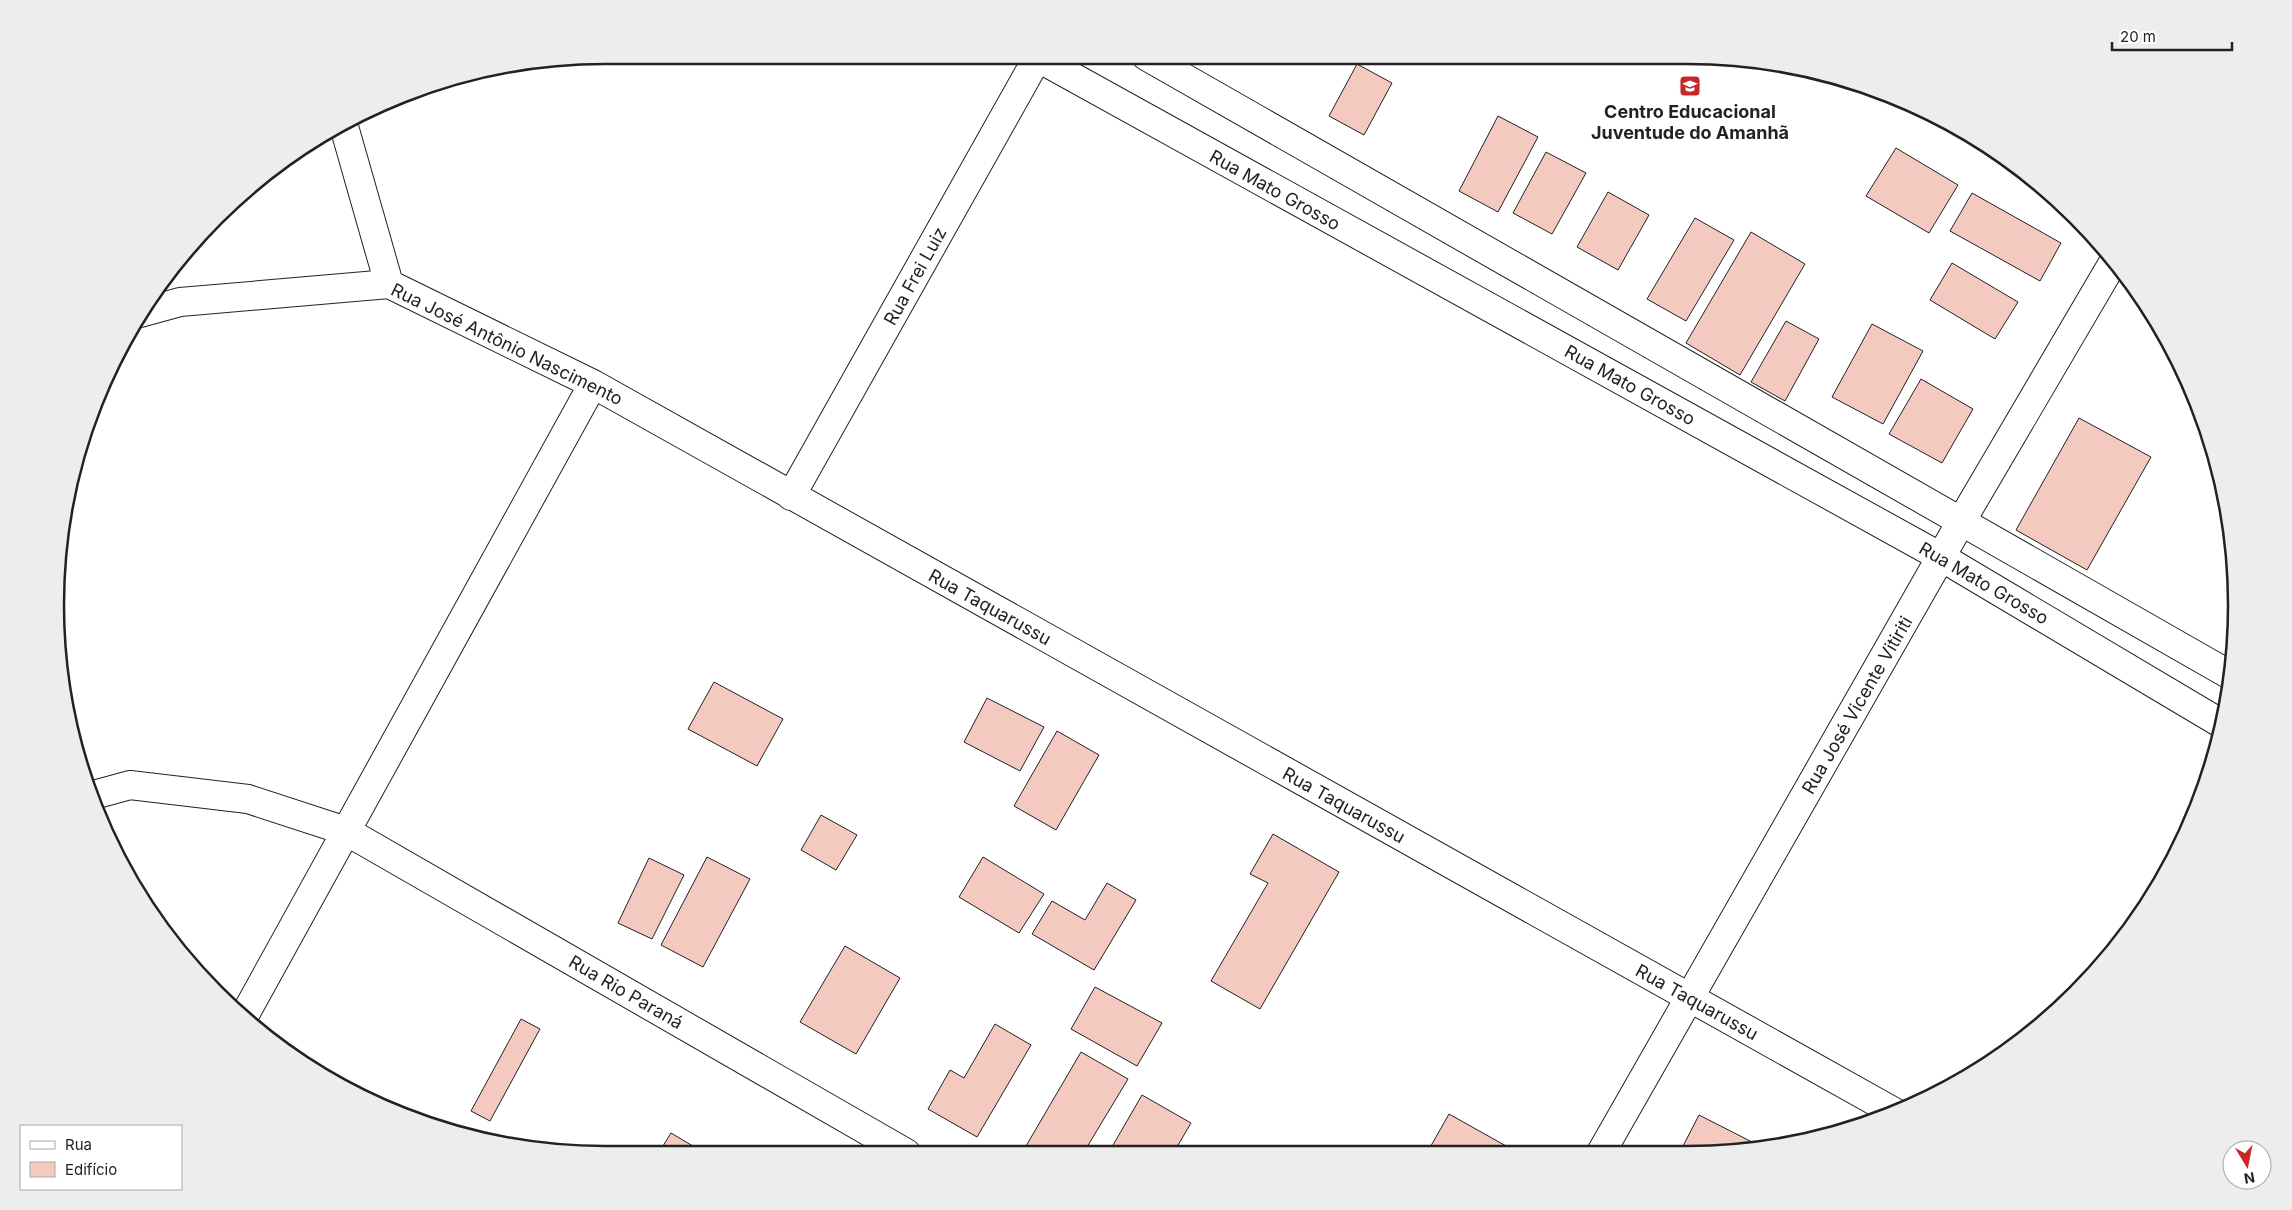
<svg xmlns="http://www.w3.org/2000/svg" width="2292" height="1210" font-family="Inter,sans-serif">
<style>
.building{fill:#f3c9c0;stroke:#222}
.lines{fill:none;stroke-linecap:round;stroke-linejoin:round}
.street-casing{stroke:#222;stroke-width:30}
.secondary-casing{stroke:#222;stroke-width:30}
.street{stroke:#fff;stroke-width:28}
.secondary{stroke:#fff;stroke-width:28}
.labels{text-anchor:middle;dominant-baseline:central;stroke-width:4;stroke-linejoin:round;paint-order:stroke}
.poi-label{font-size:18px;font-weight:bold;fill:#222;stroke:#fff}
.street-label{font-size:18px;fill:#222;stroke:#fff}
.rim{fill:none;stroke:#222;stroke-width:2.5}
</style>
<rect width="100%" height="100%" fill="#fff"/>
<!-- building -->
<path class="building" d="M1357,64l35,19 -28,52 -35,-19z
M1498,116l40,21 -40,75 -39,-21z
M1896,148l62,37 -29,48 -63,-37z
M1546,152l40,21 -34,61 -39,-21z
M1608,192l41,23 -31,55 -41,-23z
M1972,193l89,50 -21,38 -90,-50z
M1695,218l39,22 -48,81 -39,-22z
M1751,232l54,32 -65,111 -54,-32z
M1952,263l66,39 -23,37 -65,-39z
M1786,321l33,18 -34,62 -34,-19z
M1872,324l51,27 -40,73 -51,-27z
M1921,379l52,30 -31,54 -53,-29z
M2079,418l72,39 -64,113 -71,-40z
M714,682l69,37 -26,47 -69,-37z
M987,698l57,29 -24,44 -56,-29z
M1057,731l42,24 -43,75 -42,-24z
M821,815l36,20 -21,35 -35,-20z
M1273,834l66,38 -79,137 -49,-28 57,-98 -18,-9z
M707,857l43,22 -47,88 -42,-22z
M983,857l61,37 -25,39 -60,-36z
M649,858l35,17 -32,64 -34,-16z
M1107,883l29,17 -42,70 -62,-36 20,-33 33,19z
M845,946l55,32 -44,76 -56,-32z
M1095,987l67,36 -25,43 -66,-37z
M521,1019l19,10 -50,92 -19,-10z
M995,1024l36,21 -54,92 -49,-28 22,-39 14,8z
M1081,1052l47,27 -44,73h-46l-12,-6z
M1142,1095l49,28 -17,29h-65z
M1449,1114l66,37h-87z
M1699,1115l57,29 -4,6h-71z
M671,1133l32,19v1l-45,1z"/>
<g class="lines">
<!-- street casing -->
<g class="street-casing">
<path id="street" d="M343,123l46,161
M140,313l40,-11 209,-18 204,100 1303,729
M791,496l248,-441
M90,796l40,-11 118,14 98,32 560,322
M243,1018l350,-634
M1602,1151l360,-631 152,-259"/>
</g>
<!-- secondary casing -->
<g class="secondary-casing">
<path id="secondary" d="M1033,55l908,502 281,167
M1146,56l1084,619"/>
</g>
<!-- street -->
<use href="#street" class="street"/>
<!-- secondary -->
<use href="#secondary" class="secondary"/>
</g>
<!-- icons -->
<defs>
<g id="school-square" transform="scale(1.125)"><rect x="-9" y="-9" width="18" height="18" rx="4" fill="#c62828" stroke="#fff"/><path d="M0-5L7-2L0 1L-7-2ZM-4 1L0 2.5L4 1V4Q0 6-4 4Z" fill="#fff"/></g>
</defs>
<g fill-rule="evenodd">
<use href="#school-square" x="1690" y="86"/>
</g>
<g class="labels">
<!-- poi labels -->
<g class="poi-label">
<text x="1690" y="111">Centro Educacional<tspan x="1690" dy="21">Juventude do Amanhã</tspan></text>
</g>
<!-- street labels -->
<g class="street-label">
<text transform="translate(1275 190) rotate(29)">Rua Mato Grosso</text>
<text transform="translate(915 276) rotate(-61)">Rua Frei Luiz</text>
<text transform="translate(507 344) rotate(26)">Rua José Antônio Nascimento</text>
<text transform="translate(1630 385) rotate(29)">Rua Mato Grosso</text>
<text transform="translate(1984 583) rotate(30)">Rua Mato Grosso</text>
<text transform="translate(990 607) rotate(29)">Rua Taquarussu</text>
<text transform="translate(1857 705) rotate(-60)">Rua José Vicente Vitiriti</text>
<text transform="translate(1344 805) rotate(29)">Rua Taquarussu</text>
<text transform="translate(626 992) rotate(30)">Rua Rio Paraná</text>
<text transform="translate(1697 1002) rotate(29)">Rua Taquarussu</text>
</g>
</g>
<!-- crop -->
<path d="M0 0H2292V1210H0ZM605 64H1687A541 541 0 0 1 2228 605V605A541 541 0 0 1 1687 1146H605A541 541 0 0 1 64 605V605A541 541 0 0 1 605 64Z" fill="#ededed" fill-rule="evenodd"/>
<path class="rim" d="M605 64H1687A541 541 0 0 1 2228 605V605A541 541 0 0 1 1687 1146H605A541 541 0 0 1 64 605V605A541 541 0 0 1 605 64Z"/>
<!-- legend -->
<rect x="20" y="1125" width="162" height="65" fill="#ffffff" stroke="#a7a7a7"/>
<rect x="30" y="1141" width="25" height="8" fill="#ffffff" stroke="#a7a7a7"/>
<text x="65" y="1150" font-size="15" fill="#222222">Rua</text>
<rect x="30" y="1162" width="25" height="15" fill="#f3c9c0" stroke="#a7a7a7"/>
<text x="65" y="1175" font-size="15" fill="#222222">Edifício</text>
<!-- north arrow -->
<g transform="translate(2247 1165) rotate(170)"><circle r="24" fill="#ffffff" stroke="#a7a7a7"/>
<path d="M0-4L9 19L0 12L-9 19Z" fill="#c62828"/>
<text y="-8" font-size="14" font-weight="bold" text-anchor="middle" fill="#222222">N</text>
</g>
<!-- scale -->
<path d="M2112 42v8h120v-8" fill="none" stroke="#222222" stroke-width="2.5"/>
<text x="2120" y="42" font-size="15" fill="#222222" stroke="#ffffff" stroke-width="4" paint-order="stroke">20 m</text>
</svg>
